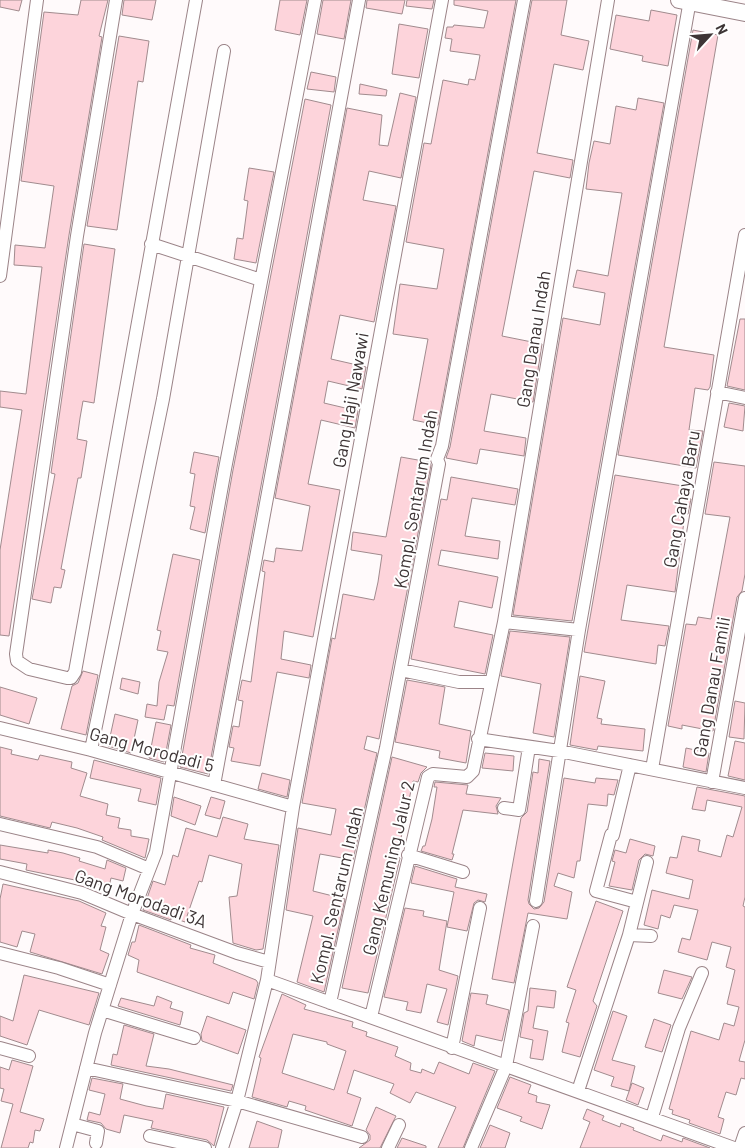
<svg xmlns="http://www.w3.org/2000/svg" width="745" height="1148" font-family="Barlow,sans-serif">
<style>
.building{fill:#fdd4db;stroke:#a18b8e;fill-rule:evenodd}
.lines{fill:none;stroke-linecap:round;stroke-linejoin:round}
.minor-casing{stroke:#9b8488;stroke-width:14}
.tertiary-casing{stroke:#9b8488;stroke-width:18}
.minor{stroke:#fff;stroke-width:12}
.tertiary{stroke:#fff;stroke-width:16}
.labels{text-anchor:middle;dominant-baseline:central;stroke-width:4;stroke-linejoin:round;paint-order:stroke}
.street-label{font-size:18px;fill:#3e3536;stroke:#fff}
</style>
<rect width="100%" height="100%" fill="#fffafb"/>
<!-- building -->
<path class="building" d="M0,0h22l-3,11 -19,-4z
M81,0h27l-9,36 3,1 -33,198 -60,401 -9,-1v-85l22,-140 -22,-3v-16l26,3 16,-127 -28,-2 1,-20 30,3 9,-62 -33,-5 23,-169 34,3z
M124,0h32l-4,20 -30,-5z
M280,0h27l-7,35 -25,-5z
M323,0h28l-7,39 -27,-5z
M367,0h38l-3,14 -36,-6z
M407,0h27l-2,9 -26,-3z
M454,0h62l-78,425 -25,-5 15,-81 -35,-5 7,-50 37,5 7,-40 -38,-7 18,-99 7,1 12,-64 25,5 1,-6 6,1 3,-14 2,-11 -30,-4 2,-12 -7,-1 2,-11h6l1,-2 30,3 4,-17 -34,-6z
M532,0h35l-6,35 28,6 -6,29 -29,-6 -17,89 36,7 -3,18 -36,-7 -32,165 40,8 -9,58 -42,-8 -7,37 42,7 -2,18 -44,-7 -3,15 -31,-6 4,-11z
M651,10l26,5 -9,51 -26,-5 1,-5 -33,-7 6,-34 33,6z
M399,24l29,5 -9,49 -27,-4z
M693,30l25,5 -54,312 50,8 -4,32 -2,3 -13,-2 -6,42 14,1 -7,37 -78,-13z
M119,36l30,5 -6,41 -5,-1 -21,149 -30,-4z
M311,72l25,5 -2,15 -27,-3z
M360,84l27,6 -1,6 -27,-2z
M400,93l16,4 -15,81 -32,-7 -6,29 33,6 -22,116 -34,-7 -9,44 35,8 -4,22 -34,-8 -4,22 34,8 -3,17 -34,-8 -13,64 32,6 -27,147 -29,-6 -3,28 30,6 -2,13 -32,-6 -17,94 -29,-5 3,-13 -5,-1 4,-21 6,1 4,-26 -5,-1 4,-20 9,2 14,-110 -3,-1 2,-11 10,2 2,-14 26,3 8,-45 -35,-8 72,-390 35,7 -3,30 9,1z
M638,98l26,5 -92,518 -59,-6 50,-297 37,7 5,-32 -32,-6 4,-17 31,6 14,-83 -36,-4 3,-26 5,-22 16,3 6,-38 20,4z
M305,99l26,6 -123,669 -28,-7 53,-297z
M249,168l25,4 -18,91 -22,-4 3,-21 6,1 5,-38 -4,-1z
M84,244l31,5 -21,154 -11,-2 -3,17 -3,21 10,2 -6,37h-3l-17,91 4,1 -4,18 -7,-1 -3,16 -19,-4 23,-125 -4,-1z
M740,319h5v71l-18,-4z
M729,403l16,3 -2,25 -19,-4z
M194,452l25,5 -14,76 -15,-4 5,-22 -5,-1 5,-32 -5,-1z
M401,457l28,5 2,3 -52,274 -12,-3 -3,13 13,4 -24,107 -33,-6 -2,10 -5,27 32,8 -21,93 -27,-10 16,-66 -27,-6 12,-82 33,7 5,-26 -34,-6 30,-165 3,1 8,-45 31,6 4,-18 4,-27 -31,-5 2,-18 33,5z
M714,462l31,4v108l-3,17 -5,6 -24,134 -31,-6v4l-14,-3 18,-102 10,1 2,-8 13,2 19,-102 -25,-3z
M615,475l68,11 -1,12 9,1 -3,15 -3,-1 -10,79 -48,-7 -6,35 48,6 -4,20 -7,-1 -2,19 -72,-12z
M451,477l67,12 -3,16 -43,-7 -7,38 35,5 -2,18 -57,-9 -3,15 60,12 -6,31 -33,-7 -5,26 39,8 -8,39 -74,-15 30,-160 6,1z
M173,554l27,6 -26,146 -7,-1 -3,15 -19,-3 2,-13 10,2 2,-24 9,-30 -11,-2 4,-19 -4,-1z
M510,631l60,6 -16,100 -21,-4 8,-49 -40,-8z
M83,671l15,4 -12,60 -25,-6 11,-43 6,-3z
M580,676l25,5 -8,37 5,1 -1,5 44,5 -2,22 -45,-5 -1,4 -27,-5z
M122,678l18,4 -2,12 -18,-5z
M407,680l38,7 -6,37 32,7 -5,32 -27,-5 1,-7 -45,-9z
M0,687l37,11 -8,26 -29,-9z
M735,701l10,2 -1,36 -15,-2z
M115,714l23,6 -7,33 -23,-7z
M156,722l15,3 -7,37 -15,-4z
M735,741l10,2v37l-17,-4z
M0,747l12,3 -1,4 27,6 2,-5 32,7 -1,6 16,5 -7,23 28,8 -2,11 14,3 -2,10 13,2v6l18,3 -4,19 -43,-18 1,-3 -26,-9 -25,-6 -2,6 -50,-12z
M686,748l23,5 -3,19 -23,-5z
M485,753l29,3 -1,15 -31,-3z
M392,757l35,10 -6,6 -3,9 -5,-1 -16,76 3,1 -32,135 -26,-5z
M539,759l11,2 -22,139 1,4 5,5 5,-1 5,-6 20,-124 31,5 1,-5 22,2 -4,15 -6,-1 -1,12 -19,-2 -8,57h-3l-3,17 -16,-5 -4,13 18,6 -5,27 -39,-6 -14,70 -22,-4 29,-161 6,-6 6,-40 5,1z
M94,760l67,18 -5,27 -18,-4 3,-12 -51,-11z
M262,773l28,7 -3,17 -29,-8z
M435,782l33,3 -2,9 35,4 -5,8 2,8 -35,-4 -11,44h2l-2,6 -31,-9 2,-5h2l7,-27 5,-32h-3z
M697,787l48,9v101l-2,9 2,1v133l-6,21 6,1v17l-4,-1 -5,17 -10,-3 -8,25 6,2 -4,15 -31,-11 1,-3 -18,-6 1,-4 -4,-1 22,-78 28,9 5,-17 10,3 5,-19 -12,-3 8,-34 -9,-3 5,-20 -19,-5 -5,18 -29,-8 4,-14 8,2 8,-30 -24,-5 -4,13 -9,-3 -3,14 -14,-4 8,-35 37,9 4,-19 -27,-7 4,-16 7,1 5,-22 18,4 -2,11 23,6 6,-22 6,2 9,-30 -35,-7 -2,11 -13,-2z
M174,797l27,9 -6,19 -24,-9z
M211,797l14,4 -5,18 -15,-4z
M223,817l25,7 -4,15 35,6 -16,104 -7,1 -23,-7 -4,-46 8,-1 5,-32 -33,-9 -7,27 -3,-1 -14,41 -14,-5v3l-28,-10 10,-29 12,4 8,-30 5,2 8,-29 31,9z
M630,839l25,7 -2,10 -8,-2 -6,6 -7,30 -23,-4 6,-24 -3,-1 3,-11 11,3z
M0,845l48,8v-3l15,3 17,5 -1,3 26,8 2,-9 19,8 -3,13 -12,-3 -2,9 -83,-17 1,-6 -27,-5z
M415,866l42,13 -2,8 32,7 -2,8 -7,-2 -4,3 -7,28 -20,-4 7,-35 -43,-9z
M3,884l76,17 27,12 -5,13 5,1 -6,23 9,4 -7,20 -72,-22 5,-18 -13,-3 -5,16 -17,-5v-43z
M596,901l27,10 -30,90 4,5 -17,51 -18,-5 7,-29 -3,-1 10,-32 -9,-3z
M405,908l19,3 -1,5 24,5 -8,49 19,6 -10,49 -11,-3 10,-33 -20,-5 -6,29 -15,-3 2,-8 -24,-5z
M139,925l52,20 -1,3 25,7 -2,8 43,17 2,3 -4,16 -21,-7 -4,12 -92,-32 2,-12 -11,-5 4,-13h3z
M664,970l28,7 -10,22 -24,-6z
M24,975l75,18 -10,32 -50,-15 -12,35 -27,-9v-20l13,5z
M530,988l26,3 -2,17 -17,-2 -4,22 15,3 -5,29 -13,-2 3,-18 -13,-3 4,-24 4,-2z
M471,993l17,2 -2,9 23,6 -7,31 -26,-6 -2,11 -12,-5z
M282,994l24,11 -2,4 49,13 -1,5 15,5 -1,4 32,11 -3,9 16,7 -1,7 11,3 1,-4 12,5 5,-12 30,12 4,-11 22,8 -32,77h-25l18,-41 -40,-15 -6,11 -20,-10 4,-9 -40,-14 -7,23 14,5 -9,28 -47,-16 1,-4 -17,-5 -2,6 -35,-10 9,-39 -2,-1zM293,1034l34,8v2l19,7 -12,39 -52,-17z
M157,996l15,6 -2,6 13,4 -3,13 -62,-19 3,-8 33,8z
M613,1011l14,5 -15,44 23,6 -6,25 -18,-5 3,-9 -20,-7z
M207,1016l39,14 -8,24 -36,-13 -1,-7z
M654,1019l17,6 -9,27 -17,-5z
M124,1025l30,9 -8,32 23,3 64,16 -2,6 -120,-26 2,-11 4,1z
M12,1060l21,6 -13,46 24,7 -4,12 -5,-1 -2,13 -3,-1 -2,6h-27l12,-44 -12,-3 3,-12 -4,-1v-21l9,3z
M510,1077l21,8 -3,8 9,3 -1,6 14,3 -8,24 -22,-8 2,-4 -25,-9z
M92,1078l31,6 -3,15 26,7 17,3 3,-15 58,13 -10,39 -7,-6 -56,-12 2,-7 -29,-6 -4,18 -14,-4 -5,-6 -14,-3 2,-8 11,3 5,-21 -16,-4z
M632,1083l12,5 -6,17 -12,-5z
M376,1107l20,9 -16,32h-21l11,-8v-5l-4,-5z
M587,1109l17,7 -2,4 18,7 1,-4 13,5 -1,2 28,11 2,-6 19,7 1,-4 27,10h-130l10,-26 -7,-3z
M257,1121l25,9 -4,18h-29z
M490,1125l20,8 -5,15h-25z
M402,1138l24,8v2h-29z"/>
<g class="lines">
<!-- minor casing -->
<g class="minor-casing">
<path id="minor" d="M116,0l-39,236 -61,418 1,7 12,8 38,9h4l4,-6 121,-672
M442,0l-149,807 -26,173 467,168
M151,244l110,36
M0,276l37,-276
M717,392l28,6
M504,622l75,8
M401,670l58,12h32
M0,728l91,22 202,57
M478,739l81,12 186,37
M91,750l72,-351 61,-348
M630,765l-17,70h-2l-15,56 41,11
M652,769l93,-534
M712,782l33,-184
M214,785l145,-785
M504,808l15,2 10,-63
M0,824l97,23 52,22
M408,855l55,17
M0,872l82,21 50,21 105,39 32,9
M536,901l43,-271 111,-630
M629,935l18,-73
M0,953l59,15 51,17
M330,1003l56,-255 53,-284 -2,-5 5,-13 82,-446
M102,1010l92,28
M371,1017l57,-240 5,-3 34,3 6,-6 31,-149 104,-622
M0,1048l29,8
M452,1048l28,-140
M86,1068l151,33 125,36
M578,1091l51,-156 22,1
M652,1117l27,-89 23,-55
M72,1124l26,7 -2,12
M150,1136l55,12
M66,1148l29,-115 37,-119 24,-62 69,-383 90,-469
M222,1148l15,-47 30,-121
M388,1148l11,-23
M471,1148l35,-82 27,-140
M740,1148l5,-15"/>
</g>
<!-- tertiary casing -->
<g class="tertiary-casing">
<path id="tertiary" d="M679,0l66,13"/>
</g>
<!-- minor -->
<use href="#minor" class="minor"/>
<!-- tertiary -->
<use href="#tertiary" class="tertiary"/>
</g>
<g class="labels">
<!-- street labels -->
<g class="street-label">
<text transform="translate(533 339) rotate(-81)">Gang Danau Indah</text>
<text transform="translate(350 400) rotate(-80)">Gang Haji Nawawi</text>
<text transform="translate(415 499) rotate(-80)">Kompl. Sentarum Indah</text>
<text transform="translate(681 499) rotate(-80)">Gang Cahaya Baru</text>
<text transform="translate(711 687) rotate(-80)">Gang Danau Famili</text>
<text transform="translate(152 749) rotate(15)">Gang Morodadi 5</text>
<text transform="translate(388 868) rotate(-77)">Gang Kemuning Jalur 2</text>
<text transform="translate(336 895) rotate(-77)">Kompl. Sentarum Indah</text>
<text transform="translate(141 898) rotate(20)">Gang Morodadi 3A</text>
</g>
</g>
<!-- north arrow -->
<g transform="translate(710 35) rotate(64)" stroke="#ffffff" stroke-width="4" paint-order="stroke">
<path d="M0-4L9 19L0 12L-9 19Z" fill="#3e3536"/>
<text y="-8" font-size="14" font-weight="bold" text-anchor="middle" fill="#3e3536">N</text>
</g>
</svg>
